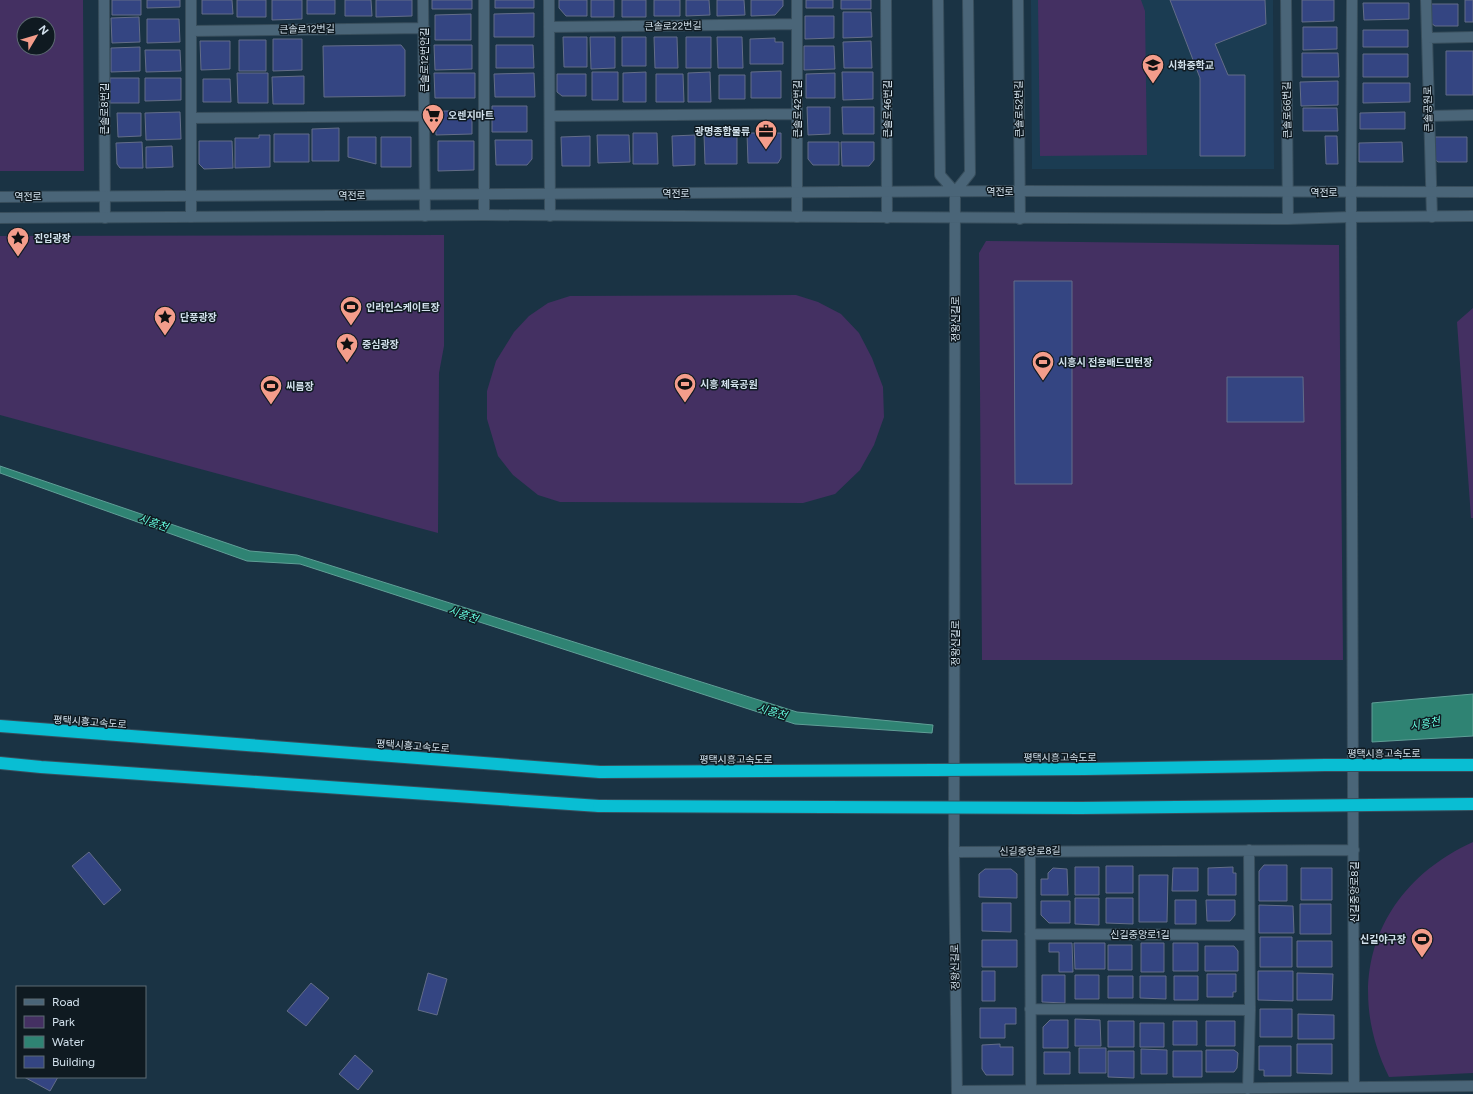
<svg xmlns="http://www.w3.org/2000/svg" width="1473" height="1094" font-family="Figtree,'Noto Sans KR',sans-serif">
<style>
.built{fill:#1b3c52}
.green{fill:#443062;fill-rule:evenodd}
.water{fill:#2f8373;stroke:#609f97}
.building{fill:#344582;stroke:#636d88}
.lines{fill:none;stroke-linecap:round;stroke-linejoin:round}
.pedestrian-casing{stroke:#384e5c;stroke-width:12}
.minor-casing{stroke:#384e5c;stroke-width:12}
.tertiary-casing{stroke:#384e5c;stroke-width:12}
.motorway-casing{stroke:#384e5c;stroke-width:14}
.pedestrian{stroke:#4a6578;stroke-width:10}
.minor{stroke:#4a6578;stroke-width:10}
.tertiary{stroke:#4a6578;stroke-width:10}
.motorway{stroke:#09bed3;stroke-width:12}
.motorway-bridge-casing{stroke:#384e5c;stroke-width:14;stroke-linecap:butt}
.motorway-bridge{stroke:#09bed3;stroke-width:12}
.labels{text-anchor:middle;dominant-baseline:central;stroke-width:3;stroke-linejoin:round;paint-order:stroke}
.street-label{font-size:10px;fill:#d2e1ec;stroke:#0f1a21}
.poi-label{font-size:10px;font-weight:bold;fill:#d2e1ec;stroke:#0f1a21;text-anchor:start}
.water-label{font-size:11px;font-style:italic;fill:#65fcdf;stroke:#0f1a21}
</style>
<rect width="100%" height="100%" fill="#1a3344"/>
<!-- built -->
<path class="built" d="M1031,0h242l1,169h-242z"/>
<!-- green -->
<path class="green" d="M0,0h83l1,171h-84zM24,24h24v24h-24z
M1038,0h103l4,11 2,144 -107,1z
M444,235v111l-5,27 -1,160 -438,-118v-179z
M986,241l353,4 4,415h-361l-3,-407z
M796,295l22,7 23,12 18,19 13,25 11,29 1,30 -10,28 -14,25 -25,24 -32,9 -243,-1 -22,-7 -25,-20 -15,-19 -11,-37v-28l9,-30 18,-29 15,-16 19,-13 22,-7z
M1473,308v210h-2l-14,-196z
M1473,842v231l-84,4c-47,-95 -13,-191 84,-235z"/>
<!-- water -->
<path class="water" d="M0,466l250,85 47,4 500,157 136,13 -1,8 -137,-9 -495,-160 -53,-3 -247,-88z
M1473,694v42l-101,6v-39z"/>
<!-- building -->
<path class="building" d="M112,0h29v15h-29z
M147,0h33v7l-33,1z
M202,0h30l1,14h-31z
M237,0h29v17h-29z
M272,0h30v19l-30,1z
M307,0h28v14h-28z
M345,0h26l1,16h-27z
M376,0h36v16l-36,1z
M432,0h40v9h-40z
M495,0h39v8h-39z
M559,0h28v16h-21l-7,-8z
M591,0h23v17h-23z
M622,0h24v17h-24z
M654,0h26v16h-26z
M686,0h23l1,15 -24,1z
M717,0h27l1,15 -28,1z
M751,0h32v6l-8,9 -24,1z
M806,0h27v8h-27z
M841,0h30v9h-30z
M1170,0h95l1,24 -51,20 13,31h17v81h-45v-78z
M1302,0h32v21l-32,1z
M1465,0h8v22h-8z
M1363,3h46v16l-45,1z
M1428,4h30v22h-23l-4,-3z
M843,12h28l1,25 -29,1z
M534,13v24h-40v-23z
M471,14v26h-36v-25z
M805,16h29v22l-29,1z
M139,17l1,25 -28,1 -1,-25z
M147,19h32l1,23 -33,1z
M1303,27h34v22l-34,1z
M1363,30h45v17h-45z
M563,37h24v30h-23z
M590,37h25v31l-24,1z
M622,37h24v29h-24z
M654,37h23l1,31h-23z
M686,37h25v31h-25z
M717,37h25l1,31h-25z
M775,38v4h8v22h-33v-25z
M273,39h29v31l-29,1z
M239,40h27v31h-27z
M200,41h30v28l-29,1z
M871,41l1,27h-28l-1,-26z
M401,45l4,5v46l-81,1 -1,-51z
M434,45h38v24l-37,1z
M496,45h37l1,23h-38z
M804,46h30l1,23 -31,1z
M140,47v24l-29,1v-24z
M145,50h35l1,21 -35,1z
M1446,51h27v44h-27z
M1302,53h36l1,24h-37z
M1363,54h45v23h-45z
M781,71v27h-30v-26z
M592,72h26v28h-26z
M646,72v30h-23v-29z
M710,72l1,30h-23v-29z
M842,72h31v27l-30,1z
M237,73h31v30h-30z
M434,73h41v25h-40z
M534,73l1,24h-40l-1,-23z
M835,73v25h-29v-24z
M557,74h29v22h-24l-5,-4z
M656,74h27l1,28h-28z
M719,75h26v24h-26z
M304,76v28h-31l-1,-27z
M110,78h29v25h-29z
M145,78h36v22l-36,1z
M203,79h27l1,23h-28z
M1338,81v24l-37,1 -1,-24z
M1363,83h47v19l-47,1z
M492,106h35v26h-35z
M807,107h23v27l-22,1z
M842,107h32v27h-31z
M1303,108h34l1,23h-35z
M435,111h37v23l-36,1z
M180,112l1,27 -35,1 -1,-27z
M1405,112v17h-45v-16z
M117,113h24v23l-23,1z
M339,128v33h-27v-32z
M633,133h24l1,31h-25z
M747,133h34v25l-3,5h-30z
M274,134h35v28h-35z
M704,134h33v30h-32z
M259,135h11v32l-35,1v-30h24z
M597,135h32l1,27 -32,1z
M695,135v30l-22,1 -1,-30z
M590,136v30h-28l-1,-29z
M1325,136h12l1,28h-12z
M348,137h28v27l-28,-7z
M381,137h30v30h-30z
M1432,137h35v25h-29l-6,-5z
M495,140h37v19l-5,6h-31z
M199,141h33l1,27 -29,1 -5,-5z
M438,141h36v29l-36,1z
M142,142l1,26h-23l-3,-4 -1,-21z
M808,142h31v23h-26l-5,-6z
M841,142h33v18l-5,6h-27z
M1402,142l1,20h-44v-19z
M172,146l1,21 -27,1v-21z
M1014,281h58v203h-57z
M1227,377h76l1,45h-77z
M89,852l32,38 -17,15 -32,-39z
M1264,865h23v36h-28v-30z
M1106,866h27v27h-27z
M1075,867h24v28h-24z
M1233,867v6h3v22h-28v-27z
M1053,868l14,1 1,26h-27v-16h7v-6z
M1173,868h25v23h-26z
M1301,868h31v32h-31z
M985,869h26l6,5v24l-38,-1v-23z
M1139,875h29l-1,47h-28z
M1075,898h24v27l-24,-1z
M1106,898h27v26l-27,-1z
M1175,900h21v24h-21z
M1206,900h29v15l-5,6h-23z
M1041,901h29v22h-21l-8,-8z
M982,903h29v29l-29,-1z
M1300,904h31v30h-31z
M1259,905l34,1 1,27h-35z
M1260,937h32v30h-32z
M982,940h35v27h-35z
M1297,941h35v26h-35z
M1049,943h23l1,29h-14v-20h-10z
M1074,943h31v26h-30z
M1141,943h23v29h-23z
M1173,943h25v28h-25z
M1108,945h24v25h-24z
M1205,946h29l4,5v20h-33z
M982,971h13v30h-13z
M1258,971h35v30l-35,-1z
M428,973l19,6 -10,36 -19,-5z
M1297,973l36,1 -1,26h-35z
M1207,974h29v18h-3v5h-26z
M1042,975h23v28l-23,-1z
M1075,975h24v24h-24z
M1108,976h25v22h-25z
M1140,976h26v23l-26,-1z
M1174,976h24v24h-24z
M311,983l18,15 -23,28 -19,-15z
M980,1008h36v16h-11v14h-25z
M1260,1009h32v28h-32z
M1298,1014l36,1v24h-36z
M1075,1019l25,1 1,26h-26z
M1050,1020h18v28h-25v-21z
M1108,1021h26v26h-26z
M1173,1021h24v24h-24z
M1206,1021h29v25h-29z
M1140,1023h24v24h-24z
M1000,1044v3h13v28h-27l-4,-6v-24z
M1297,1044h35v30l-35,-1z
M1259,1046h32v30h-27v-6h-5z
M1079,1048h27v25h-27z
M1141,1049l26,1v24h-26z
M1206,1050h28l4,3 -1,15 -3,4h-28z
M1108,1051h26v27l-26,-1z
M1173,1051h29v26h-29z
M1044,1052h26v22h-26z
M355,1055l18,16 -15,19 -19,-16z
M24,1077h34l-8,14z"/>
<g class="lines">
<!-- pedestrian casing -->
<g class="pedestrian-casing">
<path id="pedestrian" d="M1351,192l1,-192"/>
</g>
<!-- minor casing -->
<g class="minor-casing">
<path id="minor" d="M104,0l1,218
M191,0v217
M423,0l2,216
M549,0l1,216
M797,0v217
M886,0l1,218
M1018,0l2,219
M1286,0l2,219
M1426,0l6,217
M549,27l248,-3
M191,31l233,-3
M1427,38l46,-1
M550,116l247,-2
M1428,116l45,-1
M191,118l233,-2
M1351,192l3,895
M484,215v-215
M1030,851l1,243
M954,852l400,-2
M1030,934l219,1
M1030,1009l220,1
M1248,1089l2,-79 -1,-160
M957,1091l516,-5"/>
</g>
<!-- tertiary casing -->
<g class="tertiary-casing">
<path id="tertiary" d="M938,0l2,175 15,17
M0,197l1007,-6 466,1
M0,218l484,-3 804,4 63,-2 122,-1
M957,1094l-3,-242 1,-660 15,-19 -2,-173"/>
</g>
<!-- motorway casing -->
<g class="motorway-casing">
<path id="motorway" d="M0,726l600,46
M0,763l41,4 558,39"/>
</g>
<!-- pedestrian -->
<use href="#pedestrian" class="pedestrian"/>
<!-- minor -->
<use href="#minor" class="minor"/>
<!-- tertiary -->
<use href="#tertiary" class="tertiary"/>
<!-- motorway -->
<use href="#motorway" class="motorway"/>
<!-- motorway-bridge casing -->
<g class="motorway-bridge-casing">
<path id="motorway-bridge" d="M600,772l485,-3 240,-4h148
M599,806l482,2 392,-4"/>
</g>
<!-- motorway-bridge -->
<use href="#motorway-bridge" class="motorway-bridge"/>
</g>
<!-- icons -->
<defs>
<g id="school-pin" transform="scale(1.15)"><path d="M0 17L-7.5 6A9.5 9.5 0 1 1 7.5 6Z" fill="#f49d8b" stroke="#0f1a21"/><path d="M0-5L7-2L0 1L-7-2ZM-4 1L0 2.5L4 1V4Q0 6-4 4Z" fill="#111"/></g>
<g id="supermarket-pin" transform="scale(1.15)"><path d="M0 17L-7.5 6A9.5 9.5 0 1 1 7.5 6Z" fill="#f49d8b" stroke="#0f1a21"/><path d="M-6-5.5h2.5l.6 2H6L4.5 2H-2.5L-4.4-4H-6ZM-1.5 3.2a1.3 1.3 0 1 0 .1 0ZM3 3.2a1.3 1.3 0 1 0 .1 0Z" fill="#111"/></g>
<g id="office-pin" transform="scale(1.15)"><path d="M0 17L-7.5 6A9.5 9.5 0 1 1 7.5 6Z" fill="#f49d8b" stroke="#0f1a21"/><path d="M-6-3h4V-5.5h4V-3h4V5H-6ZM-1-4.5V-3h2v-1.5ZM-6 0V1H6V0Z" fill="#111"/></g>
<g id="sight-pin" transform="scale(1.15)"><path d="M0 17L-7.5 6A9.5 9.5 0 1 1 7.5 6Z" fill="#f49d8b" stroke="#0f1a21"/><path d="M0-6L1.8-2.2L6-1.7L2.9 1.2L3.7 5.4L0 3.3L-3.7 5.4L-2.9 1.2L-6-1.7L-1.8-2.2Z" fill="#111"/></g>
<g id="stadium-pin" transform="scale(1.15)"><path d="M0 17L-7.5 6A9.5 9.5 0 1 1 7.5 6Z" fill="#f49d8b" stroke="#0f1a21"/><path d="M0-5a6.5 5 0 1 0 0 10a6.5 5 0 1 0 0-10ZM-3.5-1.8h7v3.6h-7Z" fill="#111"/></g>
</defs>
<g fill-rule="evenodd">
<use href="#school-pin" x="1153" y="65"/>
<use href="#supermarket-pin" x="433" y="115"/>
<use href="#office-pin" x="766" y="131"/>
<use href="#sight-pin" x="18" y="238"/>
<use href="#stadium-pin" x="351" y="307"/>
<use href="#sight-pin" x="165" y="317"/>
<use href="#sight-pin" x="347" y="344"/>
<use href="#stadium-pin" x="1043" y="362"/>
<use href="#stadium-pin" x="685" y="384"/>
<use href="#stadium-pin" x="271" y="386"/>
<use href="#stadium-pin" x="1422" y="939"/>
</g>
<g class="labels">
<!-- street labels -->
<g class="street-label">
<text transform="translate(673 26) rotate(-1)">큰솔로22번길</text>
<text transform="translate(307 29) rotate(-1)">큰솔로12번길</text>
<text transform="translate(424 60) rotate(-90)">큰솔로12번안길</text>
<text transform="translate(104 109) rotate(-90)">큰솔로8번길</text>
<text transform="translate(797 109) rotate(-90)">큰솔로42번길</text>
<text transform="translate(887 109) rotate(-90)">큰솔로46번길</text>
<text transform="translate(1019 109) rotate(-91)">큰솔로52번길</text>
<text transform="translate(1428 109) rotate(-91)">큰솔공원로</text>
<text transform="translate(1287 110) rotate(-91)">큰솔로66번길</text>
<text x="1000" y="191">역전로</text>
<text x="1324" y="192">역전로</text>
<text x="676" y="193">역전로</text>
<text x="352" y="195">역전로</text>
<text x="28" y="196">역전로</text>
<text transform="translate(955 319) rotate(-90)">정왕신길로</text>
<text transform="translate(955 643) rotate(-90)">정왕신길로</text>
<text transform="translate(90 722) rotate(4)">평택시흥고속도로</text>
<text transform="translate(413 746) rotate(4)">평택시흥고속도로</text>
<text x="1384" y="753">평택시흥고속도로</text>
<text x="1060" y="757">평택시흥고속도로</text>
<text x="736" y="759">평택시흥고속도로</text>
<text transform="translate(1030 851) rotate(-1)">신길중앙로8길</text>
<text transform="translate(1354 892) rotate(-90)">신길중앙로8길</text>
<text x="1140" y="934">신길중앙로1길</text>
<text transform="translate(955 967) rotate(-91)">정왕신길로</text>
</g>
<!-- poi labels -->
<g class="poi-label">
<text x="1168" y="65">시화중학교</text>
<text x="448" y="115">오렌지마트</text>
<text x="750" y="131" text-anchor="end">광명종합물류</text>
<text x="34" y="238">진입광장</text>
<text x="366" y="307">인라인스케이트장</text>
<text x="180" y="317">단풍광장</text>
<text x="362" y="344">중심광장</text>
<text x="1058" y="362">시흥시 전용배드민턴장</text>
<text x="700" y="384">시흥 체육공원</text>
<text x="286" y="386">씨름장</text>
<text x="1406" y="939" text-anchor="end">신길야구장</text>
</g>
<!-- water labels -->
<g class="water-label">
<text transform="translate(153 523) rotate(19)">시흥천</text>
<text transform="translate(463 615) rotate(19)">시흥천</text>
<text transform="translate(772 712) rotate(17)">시흥천</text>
<text transform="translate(1425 724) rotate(-11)">시흥천</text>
</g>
</g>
<!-- legend -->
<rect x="16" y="986" width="130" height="92" fill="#0f1a21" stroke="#5d6a72"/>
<rect x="24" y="999" width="20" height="6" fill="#4a6578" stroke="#5d6a72"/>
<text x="52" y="1006" font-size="12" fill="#d2e1ec">Road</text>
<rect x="24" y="1016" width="20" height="12" fill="#443062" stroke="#5d6a72"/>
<text x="52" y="1026" font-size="12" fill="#d2e1ec">Park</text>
<rect x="24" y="1036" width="20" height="12" fill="#2f8373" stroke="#5d6a72"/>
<text x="52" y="1046" font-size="12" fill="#d2e1ec">Water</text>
<rect x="24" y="1056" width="20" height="12" fill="#344582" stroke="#5d6a72"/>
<text x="52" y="1066" font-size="12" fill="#d2e1ec">Building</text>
<!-- north arrow -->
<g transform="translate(36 36) rotate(52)"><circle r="19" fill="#0f1a21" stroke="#5d6a72"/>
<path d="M0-3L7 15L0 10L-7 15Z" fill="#f49d8b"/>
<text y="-6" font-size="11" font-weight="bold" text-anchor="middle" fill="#d2e1ec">N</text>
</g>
</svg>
